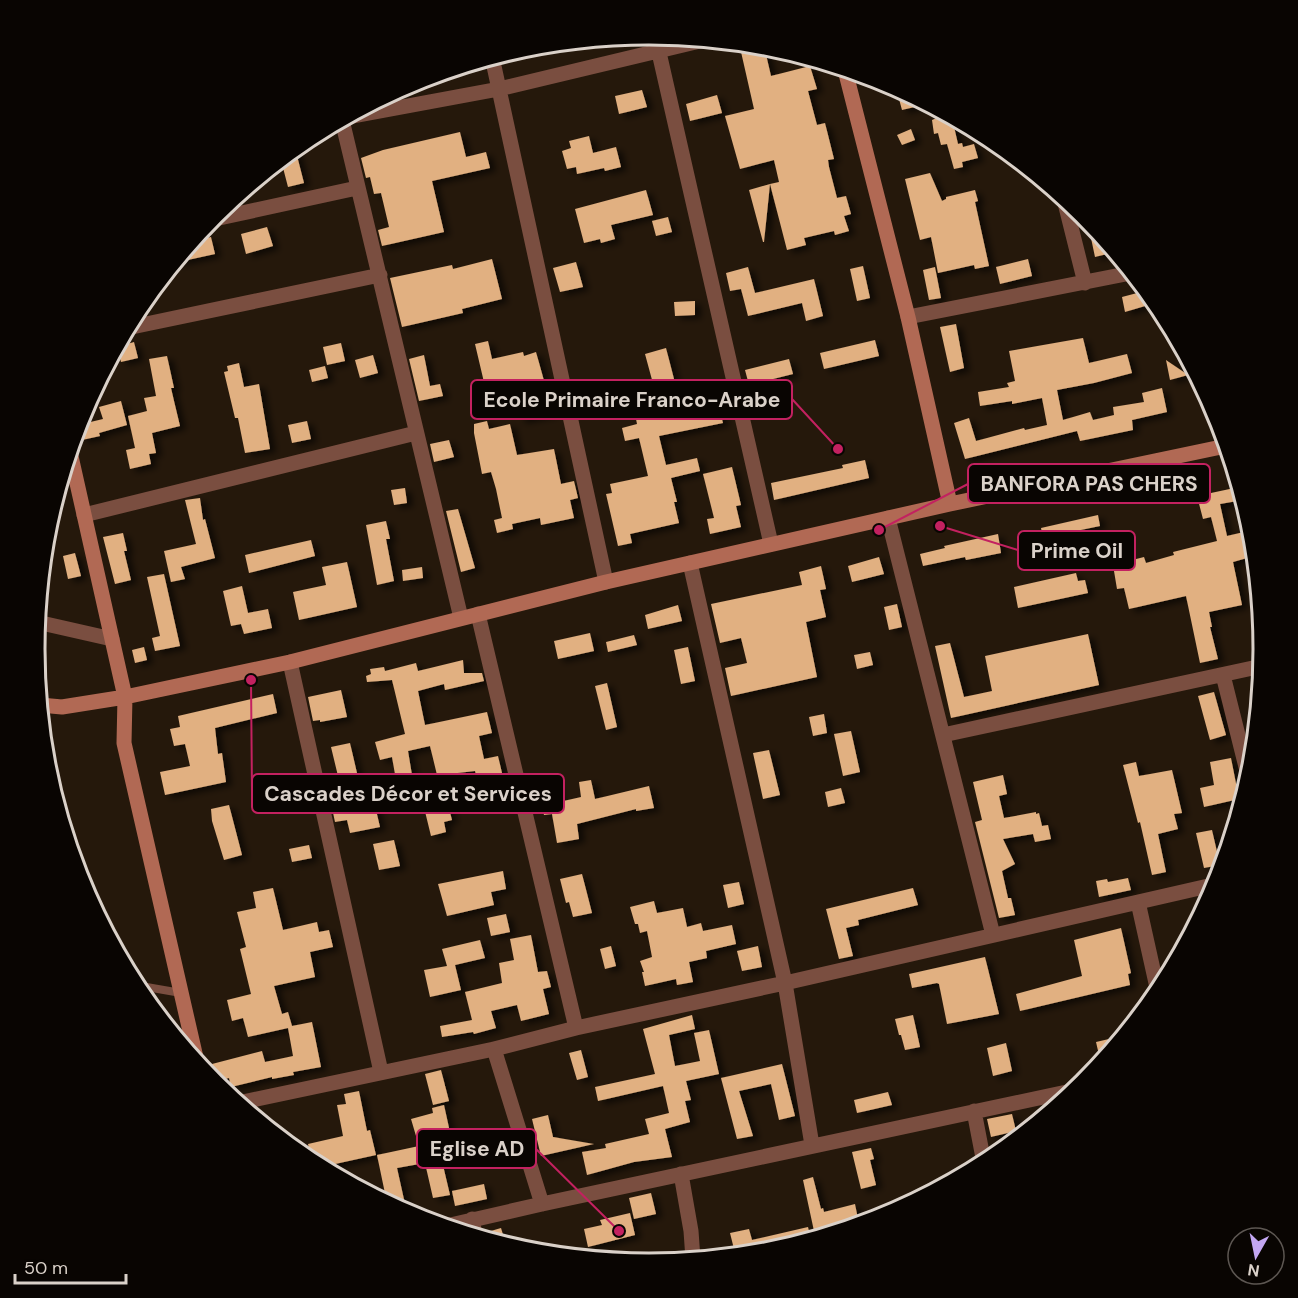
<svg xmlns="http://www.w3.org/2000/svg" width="1298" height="1298" font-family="'DM Sans',sans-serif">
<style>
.building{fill:#e1b081;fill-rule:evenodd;filter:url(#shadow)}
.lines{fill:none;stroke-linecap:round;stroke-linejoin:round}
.lane{stroke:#7a4e40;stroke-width:8}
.street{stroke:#7a4e40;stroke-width:15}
.secondary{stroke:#b16954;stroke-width:15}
.rim{fill:none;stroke:#dad1c9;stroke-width:3}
.leader{fill:none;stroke:#c32160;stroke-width:2}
.callout-dot{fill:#c32160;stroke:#090502;stroke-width:2}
.callout{fill:#090502;stroke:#c32160;stroke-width:2}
.callout-label{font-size:21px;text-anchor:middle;font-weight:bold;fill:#dad1c9}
</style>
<defs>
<filter id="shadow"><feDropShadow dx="6" dy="3.5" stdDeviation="3" flood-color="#0009"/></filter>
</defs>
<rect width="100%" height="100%" fill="#25180b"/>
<!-- building -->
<path class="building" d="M739,43l25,3 7,30 39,-10 7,23 -9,2 9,34 8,-2 9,36 -6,1 1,7 8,31 9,-2 5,18 -7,2 5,15 -14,4 -1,-4 -30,7 2,7 -19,5 -17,-66 9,-2 -5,-22 -34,9 -15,-53 29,-7z
M896,88l20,10 11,6 -25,6z
M642,90l5,17 -28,7 -4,-18z
M717,95l5,18 -32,8 -4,-17z
M946,114l6,4 6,26 4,-1 1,4 11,-3 4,14 -16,4 1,5 -9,2 -7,-25 -6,1 -3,-12 -4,1 -2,-14z
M911,129l4,11 -13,5 -5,-10z
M460,132l6,25 20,-5 4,16 -58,13 12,51 -62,14 -4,-16 11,-3 -8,-34 -7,1 -4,-17 -4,1 -5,-20 22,-8z
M589,136l4,17 23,-6 5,20 -16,4 -1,-3 -27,6 -1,-7 -9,2 -5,-18 9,-3 -2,-7z
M295,148l9,35 -16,4 -7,-27z
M930,173l12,28 4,-2v-2l29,-7 3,11 -3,1 14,64 -14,3 -1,-4 -36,8 -7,-36 -11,3 -15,-61z
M770,184l-6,58h-1l-14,-52z
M646,190l7,25 -42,10 4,14 -14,4 -1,-4 -16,4 -9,-34z
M668,217l4,15 -16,4 -4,-15z
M1087,219l28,33 -20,5z
M267,227l6,19 -27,8 -5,-20z
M211,237l4,17 -41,9 19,-22z
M492,259l10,40 -40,10 1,4 -61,14 -12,-49 62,-13 1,4z
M1028,259l4,17 -32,8 -4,-17z
M576,262l7,25 -23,5 -7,-24z
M863,266l7,32 -13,3 -7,-32z
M748,267l7,26 59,-14 9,37 -17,5 -4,-18 -54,13 -7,-27 -11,2 -4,-18z
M935,267l6,31 -12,2 -6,-30z
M1141,292l4,14 -20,6 -3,-15z
M695,301v14l-20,1 -1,-14z
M956,324l8,44 -14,4 -10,-45z
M1083,338l6,25 38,-9 5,19 -38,10 -37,7 6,30 27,-8 3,8 21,-5 -1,-8 31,-5 -2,-9 20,-5 5,24 -35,8 1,10 -53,11 -3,-10 -112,28 -11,-36 15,-5 7,23 48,-13 1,2 22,-5 -5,-27 -30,6v-3l-32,5 -2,-14 31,-5 -2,-4 8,-2 -6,-30z
M875,340l4,16 -55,13 -4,-16z
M488,341l4,18 31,-7 1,4 12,-4 17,61 -33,7 -7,-31 -26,6 -12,-51z
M134,342l4,16 -17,4 -4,-15z
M341,343l4,18 -18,4 -4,-18z
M666,348l8,31 -4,1 10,40 40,-8 3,11 -64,13 7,29 31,-7 3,13 -29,7 6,24h-3l5,21 -49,11 2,9 -14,3 -12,-52 6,-1 -2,-9 38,-8 -9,-38 -14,3 -3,-13 15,-4 -1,-5 25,-6 -16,-59z
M373,355l5,18 -18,5 -5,-18z
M424,355l6,31 10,-2 3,12 -24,5 -10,-42z
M167,356l7,32h-3l3,13 6,25 -28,7 4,20 -7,1 2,10 -21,5 -4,-19 9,-2 -7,-32 19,-5 -3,-13 12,-2 -7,-37z
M789,359l4,15 -44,11 -4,-15z
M1166,360l22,15 -18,5z
M239,363l5,24 15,-3 11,65 -25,4 -7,-35h-3l-11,-46 4,-1 -1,-5z
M325,366l3,12 -16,4 -3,-12z
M121,401l6,24 -28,8 1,3 -18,4 -4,-15 25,-6 -4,-12z
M307,421l4,18 -19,4 -4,-18z
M487,421l2,8 21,-5 7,31 37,-6 7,35 13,-3 4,17 -8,2 4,18 -33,7 -1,-7 -28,6 1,5 -16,4 -3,-13 8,-2 -6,-29 -5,-17 -9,2 -8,-41v-9z
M449,440l5,17 -20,5 -4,-18z
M865,460l4,18 -95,22 -3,-17 72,-15 -1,-3z
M732,467l9,38 -5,1 5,21 -31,7 -3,-15 7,-1 -11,-44z
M1239,487l4,13 -23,4 7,32 25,-6 2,26 -21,6 9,43 -33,7 3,15h-2l8,32 -18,4 -14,-67 -57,13 -5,-21 -7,1 -4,-24 31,-8 2,6 28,-8 -1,-3 44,-11 -6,-24 -8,2 -6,-23z
M405,488l2,15 -13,2 -3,-15z
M200,498l3,22 2,-1 10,39 -34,9 4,12 -14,3 -7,-31 32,-7 -11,-44z
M458,509l17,59 -14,4 -15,-61z
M1098,515l2,11 -29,6 1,2 -29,4 -2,-10z
M386,521l4,18h-4l8,42 -17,4 -11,-60z
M123,533l4,18h-3l7,29 -16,4 -12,-47z
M998,534l3,19 -35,7 -1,-3 -42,9 -3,-12 25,-6 -1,-2z
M311,540l4,16 -66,17 -4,-18z
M75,553l6,23 -13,3 -5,-23z
M879,557l5,17 -32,8 -4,-16z
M347,562l10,45 -58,13 -6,-28 33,-7 -4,-18z
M821,566l5,23 -6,1 6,27 -20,5 11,55 -86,19 -6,-28 22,-5 -6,-25 -21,5 -9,-39 91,-19 -3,-13z
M422,567l1,11 -20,3 -1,-11z
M1076,573l2,8 7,-1 3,13 -70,15 -4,-21z
M164,574l16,72 -25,5 -3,-13 8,-2 -13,-59z
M242,586l6,27 20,-4 4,19 -28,6 -3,-10 -10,2 -8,-35z
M897,604l5,23 -13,3 -5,-23z
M678,605l4,16 -34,8 -3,-14z
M590,633l4,18 -36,8 -4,-18z
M1088,634l11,51 -148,33 -16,-72 15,-3 14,54 28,-6 -7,-35z
M634,635l3,10 -29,7 -2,-10z
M144,647l3,13 -12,3 -3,-13z
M688,647l7,34 -14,3 -7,-34z
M870,652l3,13 -16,4 -3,-14z
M463,660l1,13h18l2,8 -39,9 -1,-6 -26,7 7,34 62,-13 5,21 -13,3 5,23 14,-3 4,17 -25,5 -2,-7 -35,4 12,45 -8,2 2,10 -15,4 -10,-41 -46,11 5,21 -30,6 -3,-13 -12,2 -3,-14 -5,-29 11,-3 -7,-29 19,-4 10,43 9,-2 1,9 27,-7 -5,-29 -12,3 -5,-18 30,-8 -13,-54 -25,2 -1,-6 5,-2 -1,-5 14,-2 1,4 31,-8 2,8zM430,746l7,29 -24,6 -5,-30z
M607,683l10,44 -11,3 -11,-44z
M341,690l6,27 -27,5v-2l-7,1 -5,-24z
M1214,692l12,43 -16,5 -12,-44z
M273,694l4,19 -62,15 3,26 4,-1 4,29 -61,13 -5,-23 30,-6 -5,-22 -11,2 -4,-17 10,-2 -2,-11z
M824,714l3,19 -14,3 -4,-19z
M851,731l9,41 -17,4 -9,-42z
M769,750l11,45 -17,4 -10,-46z
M1231,758l8,41 -35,8 -4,-19 14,-3 -4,-23z
M1136,762l3,14 33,-6 10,43 -8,1 4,15 -20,5 8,38 -14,3 -12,-53 -2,1 -15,-58z
M1003,775l4,19 -8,2 5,22 32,-6v2l3,-1 3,13 6,-1 3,14 -16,3 -2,-8 -30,5 12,25 -13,7 6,27h3l4,17 -16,3 -24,-96 7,-2 -9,-38z
M554,778l5,24 22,-5 -2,-15 12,-2 4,19 54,-13 5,22 -18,3v-2l-59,15 2,15 -22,4 -5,-29 -8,1 -8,-34z
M841,788l4,15 -17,4 -3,-15z
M229,805l13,50 -18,5 -12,-39 -1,-12z
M1212,830l8,35 -16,3 -8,-35z
M394,840l6,26 -21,4 -6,-26z
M309,845l3,13 -20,4 -3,-13z
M503,871l3,18 -15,3 3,13 -47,11 -9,-32z
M582,874l10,39 -19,4 -4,-15 -3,1 -6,-24z
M1128,878l3,12 -32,7 -3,-16 11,-2 1,3z
M739,882l5,22 -16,4 -5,-23z
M273,888l10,42 34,-8 2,10 10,-2 4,17 -23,5 5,25 -41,9 8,28 6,-2 4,14 20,-4 9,45 -28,5 1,3 -22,4v-2l-41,10 -2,-9 -12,3 -5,-17 50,-13 3,11 28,-6 -5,-28 -40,9 -5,-19 -11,3 -5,-21 24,-6 -11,-45 6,-2 -9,-35 19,-4 -3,-16z
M913,888l5,17 -60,15 1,5 -13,3 7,28 -14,3 -13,-50z
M654,901l3,12 26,-5 4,19 14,-4 2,8 29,-6 4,19 -30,7 1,7 -18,4 4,20 -16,3 -1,-6 -31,7 -3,-14h2l-4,-11 12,-4 -5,-26 -7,2 -2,-9h-3l-5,-17z
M506,914l4,18 -19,4 -4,-18z
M1121,928l10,45 -3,1 2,11 -110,26 -4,-17 66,-18 -8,-36z
M531,935l7,37 9,-1 4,16 -8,2 6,25 -28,7 -4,-16 -26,6 5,17 -22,6 -1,-2 -31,5 -2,-11 32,-6 -7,-28 37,-9 -3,-20 15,-3 -4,-21z
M480,940l5,18 -30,7 6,25 -31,7 -6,-27 23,-4 -5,-17z
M611,946l5,20 -11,3 -5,-20z
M758,946l4,21 -20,4 -5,-20z
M985,957l14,57 -52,10 -8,-40 -2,-1 -25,5 -3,-14z
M692,1015l3,14 -26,6 6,31 25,-5 -6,-28 15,-3 10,44 -33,7 5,19 -6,1 5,21 -25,7 7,28 -38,5 -47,13 -5,-23 24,-4 -1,-4 44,-10 -4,-15 24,-6 -6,-27 -65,15 -3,-14 60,-13 -12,-45z
M913,1015l7,32 -15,3 -4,-15h-2l-4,-16z
M1122,1036l-13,17 -10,2 -3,-13z
M1006,1043l6,28 -19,5 -6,-28z
M581,1050l7,27 -11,3 -8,-27z
M782,1064l13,52 -16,4 -8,-36 -32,7 14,45 -16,3 -16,-61z
M441,1070l8,31 -16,4 -8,-31z
M359,1091l8,40 3,-1 6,25 -41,9 3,12 -26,-14 -4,-18 35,-8 -6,-31 9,-1 -2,-10z
M888,1092l4,13 -35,8 -3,-13z
M444,1105l7,32 -14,3 13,55 -17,3 -8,-35 -28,5 10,45 -20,-10 -10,-48 42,-9 -8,-27 22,-6 -1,-5z
M1012,1114l4,17 -25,6 -4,-18z
M548,1115l5,22 41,7 -53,12 -9,-37z
M871,1148l3,11 -4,1 6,25 -15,4 -9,-37z
M813,1177l8,32 2,-1 1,4 31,-8 4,20 -23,7 -2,-8 -20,8 -11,-51z
M484,1184l3,15 -32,7 -3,-15z
M651,1193l5,21 -22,5 -5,-21z
M630,1213l5,22 -47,12 -4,-18 18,-4 -2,-5z
M808,1227l3,12 -42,13 -29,3 -2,-7 -4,1 -4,-16 19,-4 3,11z
M501,1228l5,17 -22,-7v-5z"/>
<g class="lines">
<!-- lane -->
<path class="lane" d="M135,985l46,8"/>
<!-- street -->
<path class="street" d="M655,35l116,509
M492,57l114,525
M348,117l151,-28 205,-49
M342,120l119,498
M1064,199l21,84
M210,220l147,-32
M908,317l223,-44
M127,328l253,-53
M84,515l332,-82
M888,518l105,417
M690,563l95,420 27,162
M478,614l98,414
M37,622l75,17
M290,662l91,410
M1223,675l26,104
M943,735l319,-69
M1138,902l20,90
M494,1049l48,155
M238,1103l256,-54 82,-21 209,-45 432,-99
M974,1111l10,52
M681,1174l10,57 2,28
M472,1219l3,16
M446,1226l96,-22 534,-114"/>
<!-- secondary -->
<path class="secondary" d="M845,70l63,247 42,187
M70,452l55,245 -1,46 73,319
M40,705l22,2 63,-10 165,-35 316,-80 344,-78 276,-58"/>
</g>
<!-- crop -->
<path d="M0 0H1298V1298H0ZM45 649a604 604 0 1 1 1208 0a604 604 0 1 1-1208 0Z" fill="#090502" fill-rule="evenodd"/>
<path class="rim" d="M45 649a604 604 0 1 1 1208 0a604 604 0 1 1-1208 0Z"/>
<!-- callouts -->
<path class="leader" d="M838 449L792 399M879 530L968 484M940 526L1018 550M251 680L252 794M619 1231L536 1149"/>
<g class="callout-dot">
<circle cx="838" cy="449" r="6"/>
<circle cx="879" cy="530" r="6"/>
<circle cx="940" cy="526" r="6"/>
<circle cx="251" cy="680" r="6"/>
<circle cx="619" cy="1231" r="6"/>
</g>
<g class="callout">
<rect x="471" y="380" width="321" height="39" rx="6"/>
<rect x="968" y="464" width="242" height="39" rx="6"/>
<rect x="1018" y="531" width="117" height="39" rx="6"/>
<rect x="252" y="774" width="312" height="39" rx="6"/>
<rect x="417" y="1129" width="119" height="39" rx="6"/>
</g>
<g class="callout-label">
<text x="632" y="407">Ecole Primaire Franco-Arabe</text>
<text x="1089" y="491">BANFORA PAS CHERS</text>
<text x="1077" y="558">Prime Oil</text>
<text x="408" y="801">Cascades Décor et Services</text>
<text x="477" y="1156">Eglise AD</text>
</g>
<!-- north arrow -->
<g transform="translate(1256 1256) rotate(189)"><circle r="28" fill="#090502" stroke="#5d5752" stroke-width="1.5"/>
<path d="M0-4.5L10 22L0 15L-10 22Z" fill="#c3a7f2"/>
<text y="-9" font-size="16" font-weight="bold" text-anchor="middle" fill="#dad1c9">N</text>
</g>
<!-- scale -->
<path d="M15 1274v9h111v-9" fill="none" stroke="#dad1c9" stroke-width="3"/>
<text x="24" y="1274" font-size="18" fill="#dad1c9" stroke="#090502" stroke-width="4.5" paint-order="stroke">50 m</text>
</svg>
